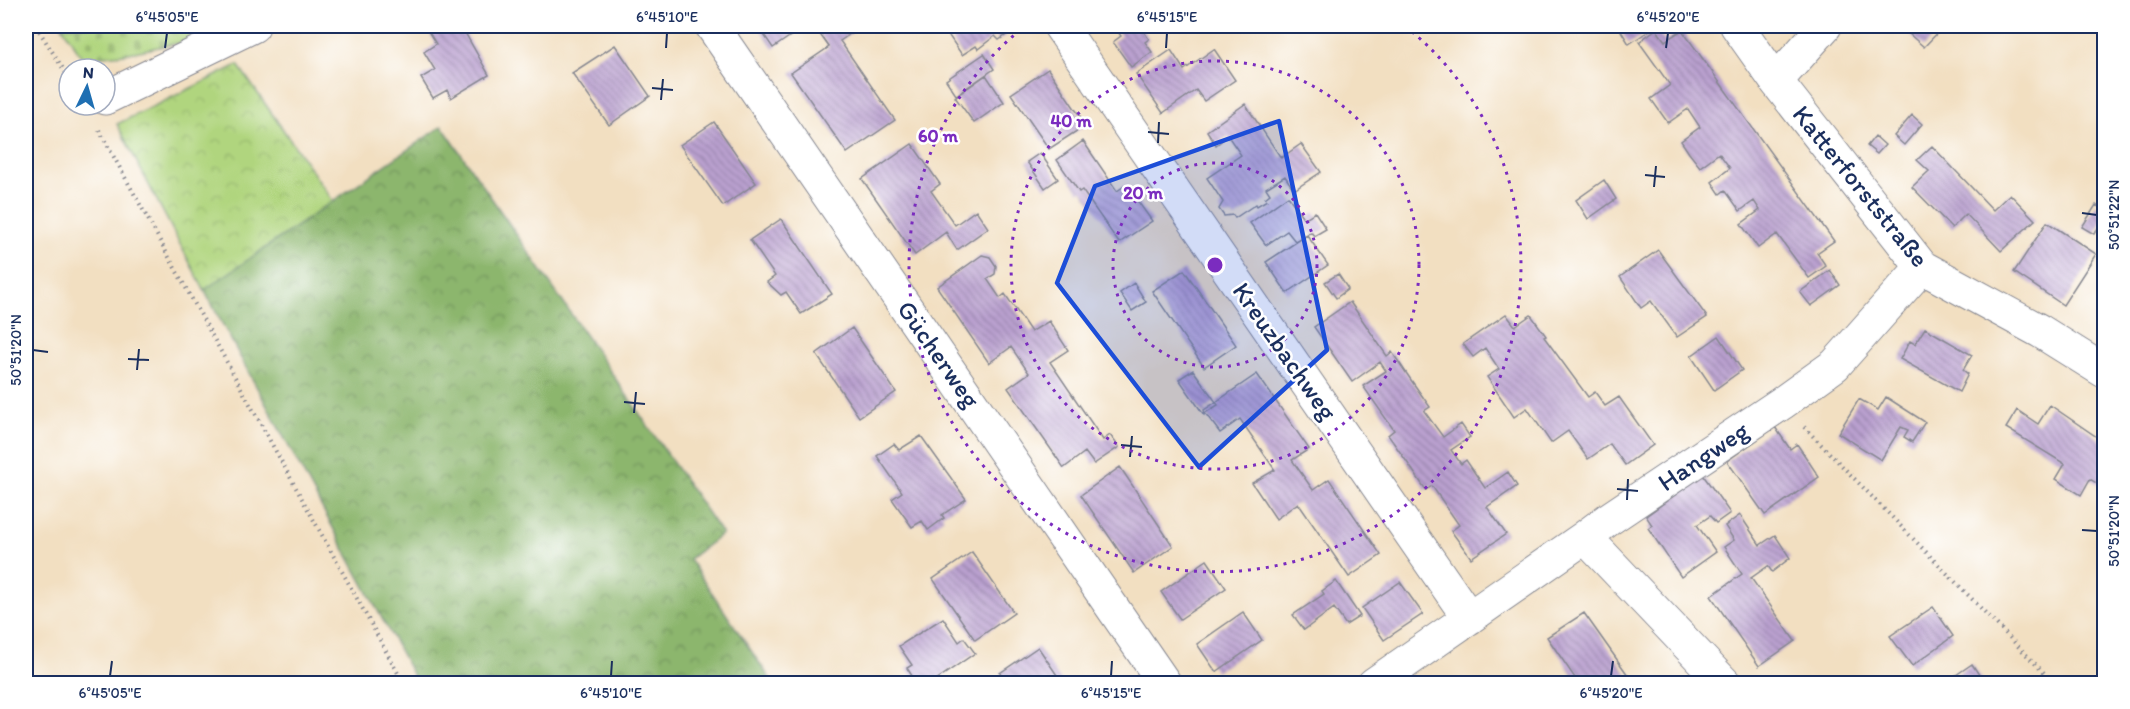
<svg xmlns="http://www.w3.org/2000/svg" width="2130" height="709" font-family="Itim,sans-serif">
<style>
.forest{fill:url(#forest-crowns);stroke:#547266;stroke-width:1.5}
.cemetery{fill:url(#cemetery-stones);stroke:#66826e;stroke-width:1.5}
.park{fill:url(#park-crowns);stroke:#66826e;stroke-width:1.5}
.building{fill:url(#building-back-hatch)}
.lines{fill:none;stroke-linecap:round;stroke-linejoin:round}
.minor-casing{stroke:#868790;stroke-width:35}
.path{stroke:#868790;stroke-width:4;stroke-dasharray:1.5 4.5;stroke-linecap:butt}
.minor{stroke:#fff;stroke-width:33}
.marked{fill:#1d4ed8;fill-opacity:0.2;stroke:#1d4ed8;stroke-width:4.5;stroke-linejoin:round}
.ticks{fill:none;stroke:#1b2f5e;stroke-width:2}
.ring{fill:none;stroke:#7b2cbf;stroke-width:3;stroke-dasharray:3 6}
.labels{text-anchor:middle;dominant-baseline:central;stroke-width:5;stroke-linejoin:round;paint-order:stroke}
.street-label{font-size:26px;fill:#1b2f5e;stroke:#fff}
.centre{fill:#7b2cbf;stroke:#fff;stroke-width:3}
.ring-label{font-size:18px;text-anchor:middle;font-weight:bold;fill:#7b2cbf;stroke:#fff;stroke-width:5;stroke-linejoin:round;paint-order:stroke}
.neatline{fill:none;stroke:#1b2f5e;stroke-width:2}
.ticks-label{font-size:15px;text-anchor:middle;fill:#1b2f5e}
</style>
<defs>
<pattern id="forest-crowns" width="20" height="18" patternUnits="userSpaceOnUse" patternTransform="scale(1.5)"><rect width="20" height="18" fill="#8cb66d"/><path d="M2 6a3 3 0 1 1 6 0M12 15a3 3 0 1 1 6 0" fill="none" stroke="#72945d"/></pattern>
<pattern id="cemetery-stones" width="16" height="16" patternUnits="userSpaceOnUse" patternTransform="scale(1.5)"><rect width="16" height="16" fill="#b0d57e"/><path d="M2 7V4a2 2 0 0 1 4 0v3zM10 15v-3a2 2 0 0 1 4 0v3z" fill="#97b76f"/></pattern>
<pattern id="park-crowns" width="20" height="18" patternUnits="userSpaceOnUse" patternTransform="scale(1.5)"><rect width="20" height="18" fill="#b0d57e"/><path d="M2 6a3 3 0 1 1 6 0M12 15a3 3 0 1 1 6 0" fill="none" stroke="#97b76f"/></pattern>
<pattern id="building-back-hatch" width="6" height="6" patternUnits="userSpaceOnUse" patternTransform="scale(1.5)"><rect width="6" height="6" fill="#baa0cf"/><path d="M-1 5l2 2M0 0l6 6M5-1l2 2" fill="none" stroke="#9683ab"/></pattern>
</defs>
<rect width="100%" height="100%" fill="#fff"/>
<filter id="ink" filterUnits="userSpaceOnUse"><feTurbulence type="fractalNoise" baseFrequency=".0167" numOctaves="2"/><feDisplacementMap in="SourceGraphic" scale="12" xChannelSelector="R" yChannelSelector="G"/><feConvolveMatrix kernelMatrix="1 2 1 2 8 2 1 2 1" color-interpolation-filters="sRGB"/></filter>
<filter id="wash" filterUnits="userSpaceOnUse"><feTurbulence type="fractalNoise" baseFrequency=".008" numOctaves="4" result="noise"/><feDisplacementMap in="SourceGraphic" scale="24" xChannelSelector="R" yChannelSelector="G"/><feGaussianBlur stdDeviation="1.35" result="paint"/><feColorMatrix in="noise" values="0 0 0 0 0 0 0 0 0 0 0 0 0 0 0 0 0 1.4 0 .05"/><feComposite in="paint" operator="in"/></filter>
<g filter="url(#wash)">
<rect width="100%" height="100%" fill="#f2dfc1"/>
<!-- forest -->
<path class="forest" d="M442,126l280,408 -33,25 84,124h-356l-213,-393z"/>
<!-- cemetery -->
<path class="cemetery" d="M62,26h176l-19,9 -95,19 -42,4z"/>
<!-- park -->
<path class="park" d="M238,65l95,136 -129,89 -87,-166z"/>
<g id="blocks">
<!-- building -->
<path class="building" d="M425,26h44l-6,3 26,46 -38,23 -4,-8 -14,8 -12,-20 14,-8 -11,-18 12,-8z
M758,26h47l-32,22z
M814,26h38l4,4 -16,11 55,79 -48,33 -56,-80 38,-26z
M957,26h60l1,1 -19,13 -4,-4 -17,13 -2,-3 -14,9 -15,-22z
M1114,26h26l9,13 -4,3 7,10 -21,15 -18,-25 8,-6z
M1629,26h27l-27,18 -8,-13z
M1900,26h44l-20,21z
M1656,29l9,12 17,-11 152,211 -17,12 9,13 -17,12 -32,-44 -19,14 -17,-24 19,-14 -6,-9 -14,10 -15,-21 -5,4 -8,-12 18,-14 -11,-15 -19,14 -11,-14 -8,-12 19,-14 -12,-18 -20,14 -17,-24 19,-14 -31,-43z
M615,45l35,51 -41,29 -37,-52z
M1214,49l21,31 -31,21 -8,-11 -33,23 -27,-39 35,-24 13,20z
M984,54l10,15 -38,26 -10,-15z
M1048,69l38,56 -37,24 -38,-55z
M986,75l18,27 -30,21 -19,-26z
M1245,104l36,54 20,-14 20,28 -27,18 -9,-14 -19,12 4,6 -5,4 2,2 -10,6 -1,-2 -21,14 -2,-3 -9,1 -5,-7 4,-7 -16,-24 34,-23 -13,-19 -12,9 -9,-14z
M1912,115l10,9 -18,21 -10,-9z
M714,122l42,61 -33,23 -43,-61z
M1875,136l10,9 -8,9 -10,-8z
M1083,141l34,50 9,-6 26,36 -33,22 -37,-53 -3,2 -22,-32z
M912,144l28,40 -9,7 24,34 21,-15 12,18 -31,22 -11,-18 -31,23 -53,-76z
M1932,146l61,64 17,-16 25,26 -34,31 -35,-37 -14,14 -40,-41 17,-16 -12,-11z
M1040,153l18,26 -13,9 -18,-26z
M1604,180l12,19 -28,20 -12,-19z
M1288,196l16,23 11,-7 11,17 -12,7 -3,-4 -16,9 -8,-10 -21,14 -16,-22z
M2096,205l8,5v9l-10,15 -12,-7z
M781,219l51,75 -31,20 -15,-22 -5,3 -14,-13 8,-6 -25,-36z
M2047,222l49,32 -33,51 -49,-33z
M1307,235l21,30 -41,28 -21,-31z
M1658,250l49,67 -30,20 -26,-36 -10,7 -21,-31z
M982,255l8,2 6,9 -1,8 -8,5 13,19 5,-4 26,38 18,-11 19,29 -18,12 53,78 7,-5 9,12 -25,17 -9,-12 -21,16 -56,-80 21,-15 -18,-26 -22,16 -52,-76z
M1184,270l52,75 -32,22 -52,-76z
M1830,270l10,15 -29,21 -11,-14z
M1338,274l10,15 -12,9 -11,-16z
M1134,283l12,19 -14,9 -12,-18z
M1350,302l37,54 5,-4 19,28 19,27 -6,4 19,26 18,-13 9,13 -19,13 10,14 5,-4 19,28 23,-16 9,14 -30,21 19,27 -35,24 -20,-27 8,-6 -27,-39 -6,4 -19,-28 -19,-27 6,-5 -31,-44 23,-15 -6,-9 -28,20 -38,-55z
M1506,314l9,12 16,-11 15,21 -2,1 44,60 7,-5 10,14 14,-9 34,48 -28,20 -15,-21 -22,15 -20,-28 -17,12 -24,-35 -13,9 -27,-40 12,-8 -14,-21 -12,9 -10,-13z
M852,328l44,64 -37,25 -43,-63z
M1925,328l47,27 -9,15 5,4 -9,18 -59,-33 10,-18 5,3z
M1719,336l23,34 -28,20 -23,-34z
M1193,370l23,32 -12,8 1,3 -1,2 -25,-36z
M1257,374l52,75 -17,11 21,30 16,-11 52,76 -32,22 -51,-74 -22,16 -24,-36 23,-13 -35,-51 -20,14 -15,-20 13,-8 -2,-3z
M1886,397l39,25 -13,20 -8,-5 4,-7 -7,-3 -20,33 -43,-27 21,-34 19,11z
M2050,405l54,37v46l-14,-9 -9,16 -25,-16 9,-15 -59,-36 11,-18 21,14z
M1775,427l15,22 7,-5 22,33 -54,38 -38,-54z
M921,436l45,63 -24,16 2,3 -16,12 -6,-9 -10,6 -20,-28 10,-7 -25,-36 17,-12 5,6z
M1120,467l53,79 -39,27 -53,-78z
M1703,475l27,38 -14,10 -6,-7 -13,9 19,27 -35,25 -33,-49 4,-3 -6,-9z
M1740,515l20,30 15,-10 15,23 -18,14 -4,-6 -17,12 44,63 -36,25 -48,-70 31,-22 -18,-27 10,-7 -9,-14z
M972,552l42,61 -39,27 -42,-61z
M1207,560l19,28 -46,31 -19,-27z
M1336,581l24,35 -14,9 -12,-17 -30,22 -11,-15 31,-21 -2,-3z
M1400,582l23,32 -39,26 -22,-32z
M1933,607l20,29 -41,30 -22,-30z
M1243,612l19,28 -46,32 -19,-28z
M1584,613l46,65 -7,6h-44l-32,-47z
M943,618l16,24 5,-4 11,15 -45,31h-13l-10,-16 5,-3 -13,-19z
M1038,647l25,37h-55l-8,-11z
M1972,664l13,20h-42z"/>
</g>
</g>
<g filter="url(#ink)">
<use href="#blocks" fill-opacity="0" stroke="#868790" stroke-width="1.5"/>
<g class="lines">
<!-- minor casing -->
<g class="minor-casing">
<path id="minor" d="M712,26l453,658
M1060,26l409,592
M1737,26l39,55 146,186 118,64 64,40
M1776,81l49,-55
M105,98l148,-72
M1585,537l140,147
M1374,684l211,-147 24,-18 173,-116 53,-38 87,-98"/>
</g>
<!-- path -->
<path class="path" d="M36,26l33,52
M99,130l305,554
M1804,427l251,257"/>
<!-- minor -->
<use href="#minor" class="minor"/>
</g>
</g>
<!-- marked area -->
<path class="marked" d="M1279,121l48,229 -128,117 -142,-184 38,-97z"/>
<!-- ticks -->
<path class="ticks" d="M165,48l2,-15M666,48l1,-15M1166,48l1,-15M1666,48l2,-15M652,88l21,2M661,100l2,-21M1148,132l21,2M1158,143l1,-21M1645,175l20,2M1654,187l2,-21M2082,213l15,2M33,350l15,2M128,359l21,1M137,370l2,-21M624,402l21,2M634,413l2,-21M1121,445l21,2M1130,457l2,-21M1617,489l21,2M1627,500l1,-21M2082,530l15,1M110,676l2,-15M611,676l1,-15M1111,676l1,-15M1611,676l2,-15"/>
<!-- distance rings -->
<g class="ring">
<circle cx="1215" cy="265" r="102"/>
<circle cx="1215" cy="265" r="204"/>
<path d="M1405 26A306 306 0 1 1 1025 26"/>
</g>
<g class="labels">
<!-- street labels -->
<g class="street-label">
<text transform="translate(1861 186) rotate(51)">Katterforststraße</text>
<text transform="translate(1285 351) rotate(55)">Kreuzbachweg</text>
<text transform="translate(939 354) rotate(55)">Gücherweg</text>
<text transform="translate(1703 456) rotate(-34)">Hangweg</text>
</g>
</g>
<circle cx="1215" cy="265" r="9" class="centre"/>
<g class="ring-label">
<text x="1071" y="127">40 m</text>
<text x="938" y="142">60 m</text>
<text x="1143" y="199">20 m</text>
</g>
<!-- margin -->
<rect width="2130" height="709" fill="none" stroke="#fff" stroke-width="66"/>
<!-- north arrow -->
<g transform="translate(87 87) rotate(5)"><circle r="28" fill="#ffffff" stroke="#a4acbf" stroke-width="1.5"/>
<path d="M0-4.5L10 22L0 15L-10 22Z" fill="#1f6fb2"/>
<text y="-9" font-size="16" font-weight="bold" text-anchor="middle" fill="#1b2f5e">N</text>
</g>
<rect x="33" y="33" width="2064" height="643" class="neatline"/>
<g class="ticks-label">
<text x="167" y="22">6°45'05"E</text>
<text x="667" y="22">6°45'10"E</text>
<text x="1167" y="22">6°45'15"E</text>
<text x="1668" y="22">6°45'20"E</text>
<text transform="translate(2114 215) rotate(-90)" y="5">50°51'22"N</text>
<text transform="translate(16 350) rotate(-90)" y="5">50°51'20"N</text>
<text transform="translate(2114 531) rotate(-90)" y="5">50°51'20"N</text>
<text x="110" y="698">6°45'05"E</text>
<text x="611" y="698">6°45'10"E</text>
<text x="1111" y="698">6°45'15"E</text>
<text x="1611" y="698">6°45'20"E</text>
</g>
</svg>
